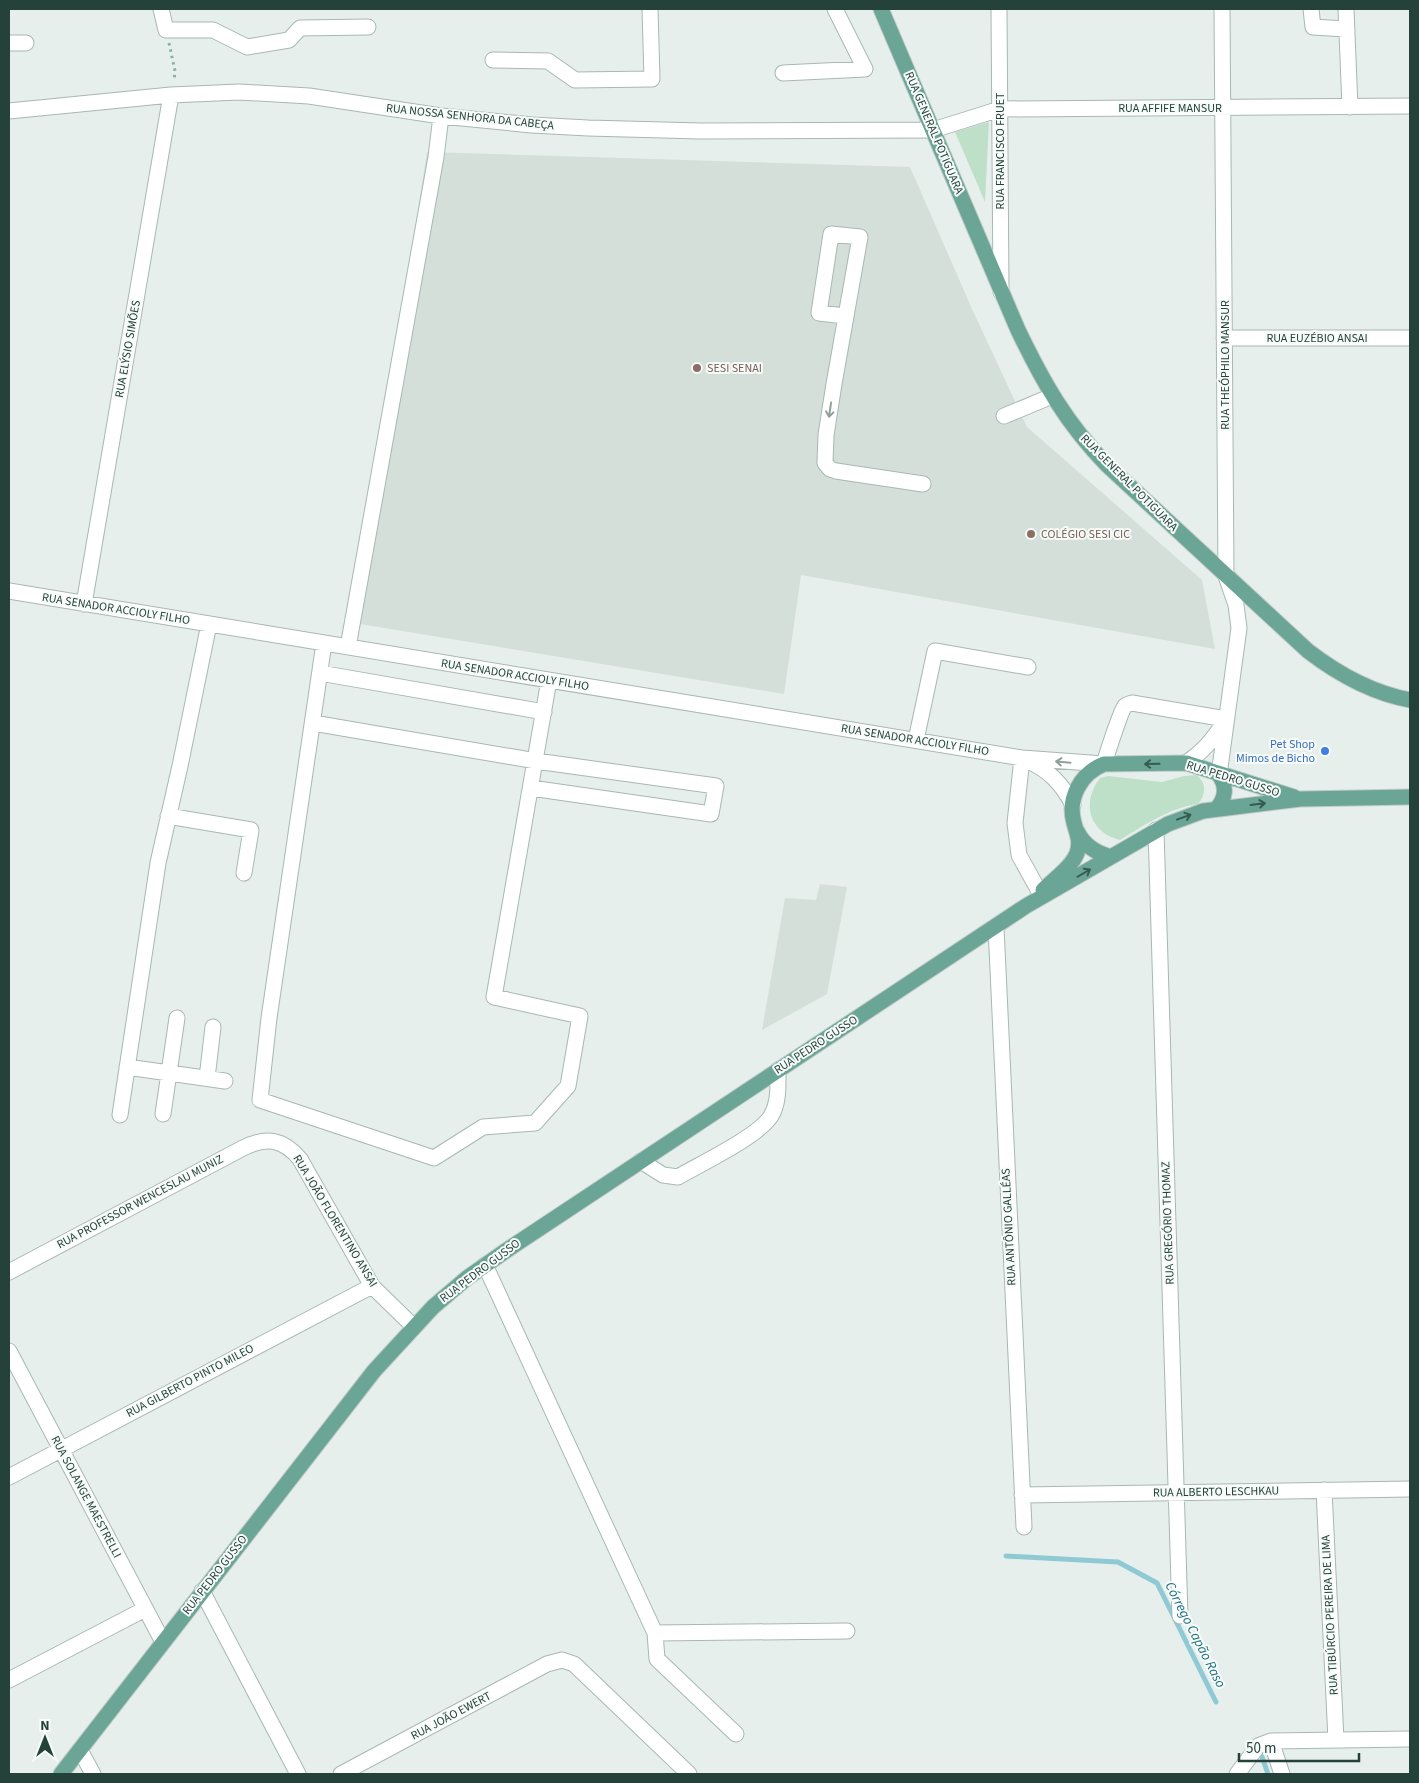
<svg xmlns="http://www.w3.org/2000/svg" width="1419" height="1783" font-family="'Source Sans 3',sans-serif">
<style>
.built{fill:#d4dfda}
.green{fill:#bfe0c8}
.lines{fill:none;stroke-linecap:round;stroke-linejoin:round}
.stream{stroke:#8ec9d4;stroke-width:5}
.minor-casing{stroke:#a8b8b2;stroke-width:17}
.major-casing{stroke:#c2cac8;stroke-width:17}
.path{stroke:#86b3a5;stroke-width:3;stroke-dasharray:2.5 4;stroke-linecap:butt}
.minor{stroke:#fff;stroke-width:15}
.major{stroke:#6aa596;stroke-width:15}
.oneway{stroke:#92a09c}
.oneway2{stroke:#365b51}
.education-dot{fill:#8d6e63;stroke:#f7fbf9;stroke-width:2}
.shop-dot{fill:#3f7fe0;stroke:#f7fbf9;stroke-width:2}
.labels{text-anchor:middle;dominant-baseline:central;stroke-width:4;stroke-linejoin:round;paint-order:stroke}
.street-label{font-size:12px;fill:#24423a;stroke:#f7fbf9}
.education-label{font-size:12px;fill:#785e54;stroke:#f7fbf9;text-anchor:start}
.shop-label{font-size:12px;fill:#366cbe;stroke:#f7fbf9;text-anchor:end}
.water-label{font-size:14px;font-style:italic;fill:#1c6f80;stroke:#f7fbf9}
</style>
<rect width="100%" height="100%" fill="#e6efeb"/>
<!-- built -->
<path class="built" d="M427,152l483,15 62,142 55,118 175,153 13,69 -414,-74 -17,119 -430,-71z
M820,884l27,3 -20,107 -65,36 23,-132 31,2z"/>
<!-- green -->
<path class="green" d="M989,122l-4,80 -30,-70z
M1196,775c11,7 10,20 2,29 -29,4 -53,21 -78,36 -31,-8 -39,-37 -20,-62l8,-2 54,6 22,-6z"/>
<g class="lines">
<!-- stream -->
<path class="stream" d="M1006,1556l112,6 39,21 59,119
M1261,1754l7,20"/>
<!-- minor casing -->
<g class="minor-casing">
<path id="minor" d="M161,9l5,21h47l34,17 42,-7 11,-12 68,-1
M999,9l2,283
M1311,9l2,18 33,2
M1346,9l4,98
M9,43h17
M493,60l55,1 27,19 77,-1 -2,-70
M783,73l82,-4 -30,-60
M9,111l162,-16 68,-3 70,4 132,20 91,9 56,3 112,3 233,-1 67,-21 410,-3
M845,316l-26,-3 12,-79 29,3 -26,147 -8,51 -1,28 5,6 6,2 87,13
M1224,338h186
M1004,416l48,-20
M9,591l1013,167 82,6c3,-10 17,-54 21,-58 2,-2 5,-2 7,-3l94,16
M84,604l87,-509
M324,643l-55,375 -9,82 174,58 49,-31 52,-4 33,-37 12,-70 -86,-19 55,-317
M348,647l88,-490 5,-41
M320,673l224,39
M313,723l223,38 180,25 -5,28 -180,-26
M916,740l19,-89 93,16
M1022,758l-7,65 4,32 21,38
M1028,761c21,9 34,23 45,44
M1186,763c17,-11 27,-24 38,-40
M1219,775l20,-147 -3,-23 -10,-29 -4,-567
M168,816l83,14 -7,43
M1156,830l24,786
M996,927l28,600
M127,1067l98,14
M207,1078l6,-51
M163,1114l14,-96
M120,1115l38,-252 22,-97 29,-142
M641,1161l22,14 15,2c22,-13 81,-41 93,-61 8,-13 7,-31 7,-46
M485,1265l170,368 2,26 79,75
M9,1272l234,-124c24,-12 40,-9 57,11l72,127 42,41
M9,1351l154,291
M9,1477l363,-191
M1324,1490l12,250
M1022,1495l388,-6
M202,1591l96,183
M655,1633l192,-2
M9,1680l136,-71
M1271,1741l11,33
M80,1750l13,24
M341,1774l206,-110 15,-4 12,4 115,110
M1237,1774l21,-28 13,-5 139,-2"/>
</g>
<!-- major casing -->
<g class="major-casing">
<path id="major" d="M881,9l137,321c25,52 48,93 89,135l201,186c30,23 64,42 102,49
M1216,809c10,-10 11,-23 3,-34
M1077,831c7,15 19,22 34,26
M1043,890c11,-11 29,-23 34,-37 4,-11 0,-19 -3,-30 -7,-25 7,-50 30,-59l82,-1 108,34
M61,1774l313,-403 59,-64 34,-29 40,-28 519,-344 142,-82 35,-13 97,-12 110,-2"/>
</g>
<!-- path -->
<path class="path" d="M169,43l6,28 -1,10"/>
<!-- minor -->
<use href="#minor" class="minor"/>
<!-- major -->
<use href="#major" class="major"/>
</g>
<!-- one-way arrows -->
<defs><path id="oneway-shaft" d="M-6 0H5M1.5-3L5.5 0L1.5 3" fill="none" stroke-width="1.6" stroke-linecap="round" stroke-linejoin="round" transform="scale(1.25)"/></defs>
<g class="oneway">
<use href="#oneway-shaft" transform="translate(830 410) rotate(98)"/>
<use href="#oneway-shaft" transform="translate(1063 762) rotate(-175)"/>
</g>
<g class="oneway2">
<use href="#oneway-shaft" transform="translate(1152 764) rotate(179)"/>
<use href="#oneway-shaft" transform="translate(1258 804) rotate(-7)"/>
<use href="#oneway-shaft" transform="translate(1184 817) rotate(-20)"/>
<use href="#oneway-shaft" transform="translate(1084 873) rotate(-30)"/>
</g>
<!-- markers -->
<g class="education-dot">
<circle cx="697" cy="368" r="5"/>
<circle cx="1031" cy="534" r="5"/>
</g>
<circle class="shop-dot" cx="1325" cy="751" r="5"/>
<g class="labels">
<!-- street labels -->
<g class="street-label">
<text x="1170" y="108">RUA AFFIFE MANSUR</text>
<text transform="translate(470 117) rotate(6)">RUA NOSSA SENHORA DA CABEÇA</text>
<text transform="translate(934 133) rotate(67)">RUA GENERAL POTIGUARA</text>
<text transform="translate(1000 151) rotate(-90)">RUA FRANCISCO FRUET</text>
<text x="1317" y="338">RUA EUZÉBIO ANSAI</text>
<text transform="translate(128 349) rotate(-80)">RUA ELÝSIO SIMÕES</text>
<text transform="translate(1225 365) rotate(-90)">RUA THEÓPHILO MANSUR</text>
<text transform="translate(1129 483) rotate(45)">RUA GENERAL POTIGUARA</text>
<text transform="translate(116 609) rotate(9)">RUA SENADOR ACCIOLY FILHO</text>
<text transform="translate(515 675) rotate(9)">RUA SENADOR ACCIOLY FILHO</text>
<text transform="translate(915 740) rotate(9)">RUA SENADOR ACCIOLY FILHO</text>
<text transform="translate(1233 779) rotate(17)">RUA PEDRO GUSSO</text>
<text transform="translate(816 1045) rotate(-33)">RUA PEDRO GUSSO</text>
<text transform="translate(140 1202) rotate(-28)">RUA PROFESSOR WENCESLAU MUNIZ</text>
<text transform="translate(335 1221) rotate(59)">RUA JOÃO FLORENTINO ANSAI</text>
<text transform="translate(1168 1223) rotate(-92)">RUA GREGÓRIO THOMAZ</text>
<text transform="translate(1009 1227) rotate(-93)">RUA ANTÔNIO GALLÉAS</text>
<text transform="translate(480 1271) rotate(-37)">RUA PEDRO GUSSO</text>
<text transform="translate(190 1381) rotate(-28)">RUA GILBERTO PINTO MILEO</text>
<text transform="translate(1216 1492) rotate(-1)">RUA ALBERTO LESCHKAU</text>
<text transform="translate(86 1497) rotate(62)">RUA SOLANGE MAESTRELLI</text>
<text transform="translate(215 1575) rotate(-52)">RUA PEDRO GUSSO</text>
<text transform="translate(1330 1615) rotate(-93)">RUA TIBÚRCIO PEREIRA DE LIMA</text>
<text transform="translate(451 1716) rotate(-28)">RUA JOÃO EWERT</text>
</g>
<!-- education labels -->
<g class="education-label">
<text x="707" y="368">SESI SENAI</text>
<text x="1041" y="534">COLÉGIO SESI CIC</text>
</g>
<!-- shop labels -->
<g class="shop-label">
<text x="1315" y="744">Pet Shop<tspan x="1315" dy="14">Mimos de Bicho</tspan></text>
</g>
<!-- water labels -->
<g class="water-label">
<text transform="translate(1195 1635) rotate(63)">Córrego Capão Raso</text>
</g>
</g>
<!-- border -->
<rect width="1419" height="1783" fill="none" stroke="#24423a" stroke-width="20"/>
<!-- north arrow -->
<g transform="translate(45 1738)" stroke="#f7fbf9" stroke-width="4" paint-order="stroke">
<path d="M0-4L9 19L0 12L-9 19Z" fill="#24423a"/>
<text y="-8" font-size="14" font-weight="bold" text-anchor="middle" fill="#24423a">N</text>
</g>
<!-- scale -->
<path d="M1239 1753v8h120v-8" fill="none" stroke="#24423a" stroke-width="2.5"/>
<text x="1246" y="1753" font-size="15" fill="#24423a" stroke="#f7fbf9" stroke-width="4" paint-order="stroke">50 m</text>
</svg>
